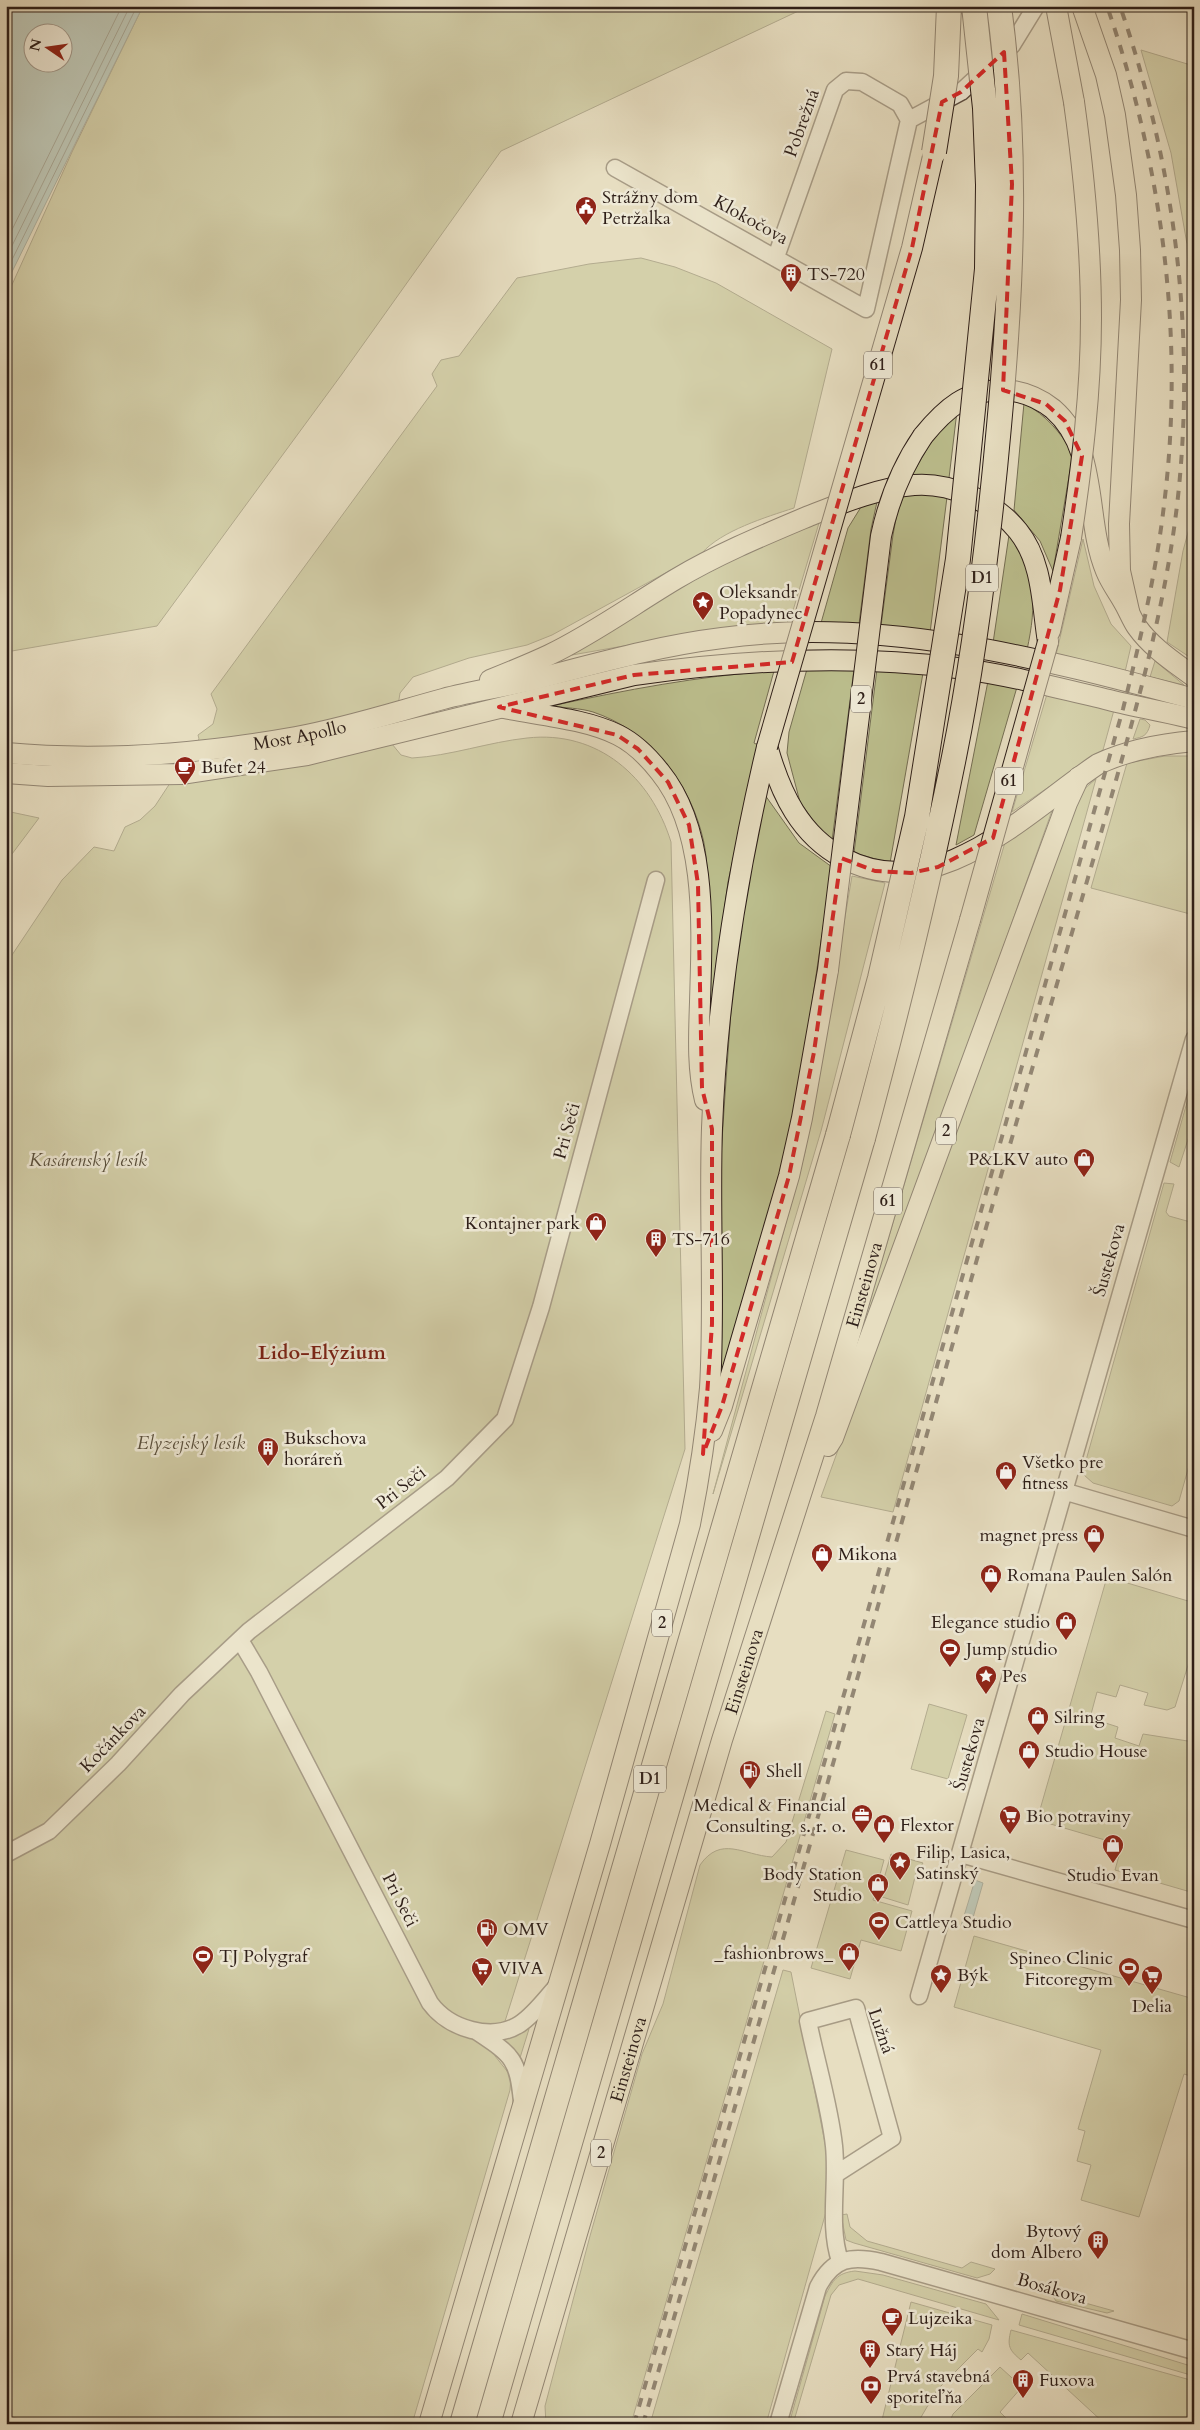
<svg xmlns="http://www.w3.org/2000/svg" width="1200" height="2430" font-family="Cardo,serif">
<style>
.green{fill:#bcbf8e;stroke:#746e53}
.water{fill:#98bbba;stroke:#6d7c79;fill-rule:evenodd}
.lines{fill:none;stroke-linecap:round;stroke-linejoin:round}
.shore{stroke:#626c69;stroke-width:1}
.minor-casing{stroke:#5c4e42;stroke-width:19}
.major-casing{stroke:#2d1e18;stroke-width:22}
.highway-casing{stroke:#2d1e18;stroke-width:26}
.minor{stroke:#efead7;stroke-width:16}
.major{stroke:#e7dec1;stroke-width:20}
.highway{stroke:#e7dec1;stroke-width:24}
.rail{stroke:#2d1e18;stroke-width:4;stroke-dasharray:9 9;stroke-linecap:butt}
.major-bridge-casing{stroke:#2d1e18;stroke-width:22;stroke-linecap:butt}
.highway-bridge-casing{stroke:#2d1e18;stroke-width:26;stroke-linecap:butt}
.major-bridge{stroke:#e7dec1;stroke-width:20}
.highway-bridge{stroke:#e7dec1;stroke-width:24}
.marked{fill:none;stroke:#d62828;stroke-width:4;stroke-dasharray:10 6;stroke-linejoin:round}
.labels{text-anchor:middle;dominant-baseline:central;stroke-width:5;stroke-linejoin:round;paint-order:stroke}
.shield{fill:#efead7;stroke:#675b51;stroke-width:1}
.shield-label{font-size:16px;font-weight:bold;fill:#2d1e18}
.street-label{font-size:18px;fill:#2d1e18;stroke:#efead7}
.poi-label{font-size:18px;fill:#2d1e18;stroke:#efead7;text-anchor:start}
.park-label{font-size:18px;font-style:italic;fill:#584e3b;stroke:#efead7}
.quarter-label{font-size:20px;font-weight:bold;fill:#7a1f14;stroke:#efead7}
</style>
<rect width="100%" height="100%" fill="#e7dec1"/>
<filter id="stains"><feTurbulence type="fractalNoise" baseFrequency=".004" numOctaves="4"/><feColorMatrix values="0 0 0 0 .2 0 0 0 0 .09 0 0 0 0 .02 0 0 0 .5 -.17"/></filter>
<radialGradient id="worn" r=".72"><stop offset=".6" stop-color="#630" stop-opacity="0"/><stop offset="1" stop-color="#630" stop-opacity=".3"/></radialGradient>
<!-- green -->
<path class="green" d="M143,6h666l-308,145 -159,223 -185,252 -151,26v-354l66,-146z
M1141,50l53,16v272l-4,-9 -3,-85 -16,-91z
M641,258l34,9 41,16 116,66 -38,159c-28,9 -73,23 -92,45l-150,82 -25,10 -58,13 -56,19 -13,16 -8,51 9,11 11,3c38,-2 77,-16 115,-20 71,-8 124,39 144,104l14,607 -184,585 25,-7 3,2 -10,32 -20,-21 -4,16 16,20 -1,14 -98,334h-375l-31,-9v-1451l56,-84 32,-33 20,4 11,-24 15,-7 15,-14 44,-67 -1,-4 15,-11 4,-15 -6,-15 226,-308 -5,-12 9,-14 18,-4 58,-78 72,-14z
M1024,403c23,13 35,28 49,50l-20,118 -13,-30 -26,-31z
M957,411l-8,67 -37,-3 19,-33z
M922,494l25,3 -17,136 -49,-7 12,-91 4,-22 7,-18z
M877,502l-6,27 -12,95 -38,-1 27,-95 13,-21z
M1194,510v150l-27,-18 16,-91z
M819,523l-30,101 -57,3 -160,28c47,-29 93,-60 141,-85 34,-18 70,-33 106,-47z
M1009,535c27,40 28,68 18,115l-34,-7z
M1083,539l11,47 17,38 20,22 -6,26 -69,-17z
M1155,661l29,24 -34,-8z
M807,669h47l-22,172 -14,-14 -18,-25 -13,-49 2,-21z
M877,669l46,4 -33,190 -36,-10z
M774,671l-20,72 4,2 -30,137 -18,135c0,-35 -1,-71 -2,-106 -1,-27 1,-54 -7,-80 -15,-54 -54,-101 -108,-119 -13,-4 -28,-4 -42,-6 75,-16 147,-30 223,-35z
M988,681l29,6 -43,148 -18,10z
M1047,694l67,16 -11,40 -91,62z
M1140,719l5,1 5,5c-3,11 -7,12 -17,14z
M1165,756h29v159l-103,-27 36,-125z
M1096,779l-203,733 -72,-15 251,-692 11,-15z
M765,795l34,48 33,24 -32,217 -16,71 -65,245 1,-229 5,-76 10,-140z
M1054,805l-215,601 167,-567z
M6,811l33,7 -33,44z
M852,876l33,7 -64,248 -108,363 92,-342z
M1194,1078v43l-15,46 -9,-5z
M1164,1183l10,1 -8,28 3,4 25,7v225l-15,53 -7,5 -79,-23 -9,-8 -1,-4z
M1107,1577l81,24 6,-18v63l-19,61 -8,3 -23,-5 4,-12 -28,-8 -4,12 -19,-5 -7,26 28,9 -3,11 24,8 4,-12 51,8v151l-79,-23 7,-25 -85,-25z
M929,1704l38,11 -19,64 -37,-10z
M826,1711l9,3 -204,710h-85l-1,-18 45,-170 52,-182 21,-50 37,-139c21,-30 43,-10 72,-8l14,-15z
M846,1850l38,10 -11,40 39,11 -11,40 -40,-11 -11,39 -39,-11z
M891,1854l32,9 -7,10 -8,32 -29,-9z
M974,1936l220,63v78l-10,-3 -45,143 -58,-17 10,-35 -14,-4 8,-30 -7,-2 23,-79 -147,-43z
M783,1970l8,2 37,186 -2,54 -60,212h-116z
M847,2214l3,13 17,14 95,27 9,-6 24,7 -5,5 -13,4 -123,-35 -8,-3 -5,-25z
M855,2271l28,4 103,29 13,16 -141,-41 -19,6 -8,10 -38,129h-4l36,-128c8,-16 12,-23 30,-25z
M1052,2285l8,11 54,15 -7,2 -51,-12 -6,-9z
M911,2302l81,23 -3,14 -7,13 -4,-3 -41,41 -20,34h-36z
M1022,2314l172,53v9l-175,-51z
M1011,2330l183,51v43h-89l-77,-71 -7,7c-12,-10 -14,-14 -10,-30z
M1000,2367l22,20 -22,25 12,12h-60l-2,-3 3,-7z"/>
<!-- water -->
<path class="water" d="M6,6h137l-137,278zM32,32h30v30h-30z
M975,1880l8,3 -13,45 -4,-6 -5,4z"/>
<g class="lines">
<!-- shore -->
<path class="shore" d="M6,242l116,-236
M6,258l124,-252
M6,272l131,-266"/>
<!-- minor casing -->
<g class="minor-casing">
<path id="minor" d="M615,168l251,141 43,-189 52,-28 51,-47 24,-39
M776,257l59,-167 11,-9 16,1 38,22 9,16
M1063,1491l131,38
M240,1640l19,32 171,331c19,26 62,39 90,21 15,-10 26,-26 38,-39
M6,1854l43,-23 69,-67 64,-70 67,-63 198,-153 58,-59 36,-112 115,-427
M961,1854l233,66
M919,1996l275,-957
M476,2031c36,24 42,27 46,71
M836,2174l56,-36 -36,-130 -48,13c8,40 22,86 26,125 4,38 -6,79 6,115
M778,2424l40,-137c15,-29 33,-32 63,-25l313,89"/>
</g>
<!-- major casing -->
<g class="major-casing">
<g id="major">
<path d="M1056,6l18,96"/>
<path d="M1082,6l24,69 9,40 11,80 4,55 1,50 -12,224 1,47 9,40"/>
<path d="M923,436c22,-27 44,-47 81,-46 18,1 35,8 49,19 47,41 31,110 53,162 4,10 11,20 17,30 5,8 9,19 14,26 15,21 37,35 57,50"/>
<path d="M1050,631l21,-93"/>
<path d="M490,680c20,-8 40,-16 59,-25 44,-21 85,-51 127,-76 42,-25 88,-44 133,-63 33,-13 69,-28 105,-31 36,-3 81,17 104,46 25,31 24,74 30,111"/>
<path d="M504,708c35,7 82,11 114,27 16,8 31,23 42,37 48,59 42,157 40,230 -1,32 -3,66 5,98"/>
<path d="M768,749c13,45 32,86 75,109 93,50 182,-45 255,-94 30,-14 62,-20 96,-23"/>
<path id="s1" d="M6,753c98,9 194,1 290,-16 50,-9 99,-25 147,-38 30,-8 60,-12 89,-19 63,-16 125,-34 190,-42 159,-22 319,20 472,61"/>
<path d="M6,773l42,3 133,-2 126,-19 327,-80c107,-15 216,-21 323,-7 52,7 102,20 152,32 28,7 57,12 85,19"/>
<path d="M712,1431l10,-25 67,-230 13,-58 26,-148"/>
<path d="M828,1446l5,-8 234,-635 12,-26"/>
<path d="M429,2424l171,-580 90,-320c9,-45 16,-90 20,-136 5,-87 -1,-174 2,-260 5,-129 25,-255 55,-381"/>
<path id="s2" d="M521,2424l201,-684 104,-324 144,-496"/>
</g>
</g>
<!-- highway casing -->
<g class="highway-casing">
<path id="highway" d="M462,2424l376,-1289
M488,2424l375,-1286"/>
</g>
<!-- minor -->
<use href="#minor" class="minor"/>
<!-- major -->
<use href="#major" class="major"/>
<!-- highway -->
<use href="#highway" class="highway"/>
<!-- rail -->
<path class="rail" d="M634,2424l223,-775 266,-940c17,-68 33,-135 41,-204 21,-168 -2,-340 -57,-499
M643,2424c120,-410 235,-821 353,-1231 36,-125 73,-249 109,-374 32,-113 65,-226 75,-343 14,-159 -8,-319 -60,-470"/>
<!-- major-bridge casing -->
<g class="major-bridge-casing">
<path id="major-bridge" d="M1071,538c11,-73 20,-146 20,-220 0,-73 -7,-144 -17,-216
M767,747l145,-499 22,-96
M970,920l78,-278
M828,970l53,-434c8,-37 20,-68 42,-100"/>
</g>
<!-- highway-bridge casing -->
<g class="highway-bridge-casing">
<path id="highway-bridge" d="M934,152l12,-76 3,-70
M838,1135l42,-157 37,-161 41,-258 29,-290 1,-84 -3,-77 -11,-102
M863,1138c34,-126 65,-252 91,-381 22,-109 35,-220 45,-331 13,-140 19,-280 0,-420"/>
</g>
<!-- major-bridge -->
<use href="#major-bridge" class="major-bridge"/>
<!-- highway-bridge -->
<use href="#highway-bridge" class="highway-bridge"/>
</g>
<!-- marked area -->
<path d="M0 0H1200V2430H0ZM1004,52l8,132 -9,206 43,14 19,17 17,35 -22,134 -67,248 -55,29 -27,6 -36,-2 -34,-13 -27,194 -25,124 -67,230 -19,48 9,-130v-195l-10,-41 -4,-204 -9,-59 -21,-43 -30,-33 -21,-14 -118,-28 135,-32 158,-13 120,-414 30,-146 19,-10z" fill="#e7dec1" fill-opacity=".55" fill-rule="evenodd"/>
<path class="marked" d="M1004,52l8,132 -9,206 43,14 19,17 17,35 -22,134 -67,248 -55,29 -27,6 -36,-2 -34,-13 -27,194 -25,124 -67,230 -19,48 9,-130v-195l-10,-41 -4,-204 -9,-59 -21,-43 -30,-33 -21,-14 -118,-28 135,-32 158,-13 120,-414 30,-146 19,-10z"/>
<!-- icons -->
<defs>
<g id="civic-pin" transform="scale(1.125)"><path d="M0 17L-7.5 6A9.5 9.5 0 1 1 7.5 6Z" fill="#8f2418" stroke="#efead7"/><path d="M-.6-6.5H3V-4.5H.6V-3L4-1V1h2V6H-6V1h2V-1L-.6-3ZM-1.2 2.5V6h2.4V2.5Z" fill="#fff"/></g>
<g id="building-pin" transform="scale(1.125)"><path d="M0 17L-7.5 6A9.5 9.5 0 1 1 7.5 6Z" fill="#8f2418" stroke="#efead7"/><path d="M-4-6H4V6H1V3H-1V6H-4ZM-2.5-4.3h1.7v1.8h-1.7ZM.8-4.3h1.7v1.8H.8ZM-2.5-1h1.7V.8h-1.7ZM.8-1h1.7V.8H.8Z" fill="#fff"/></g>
<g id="sight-pin" transform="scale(1.125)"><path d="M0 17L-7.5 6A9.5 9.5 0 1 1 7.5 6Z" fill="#8f2418" stroke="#efead7"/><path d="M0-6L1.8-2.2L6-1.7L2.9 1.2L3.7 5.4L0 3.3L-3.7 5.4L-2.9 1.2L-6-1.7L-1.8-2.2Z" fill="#fff"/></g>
<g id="cafe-pin" transform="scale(1.125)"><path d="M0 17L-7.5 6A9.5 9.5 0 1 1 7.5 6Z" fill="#8f2418" stroke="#efead7"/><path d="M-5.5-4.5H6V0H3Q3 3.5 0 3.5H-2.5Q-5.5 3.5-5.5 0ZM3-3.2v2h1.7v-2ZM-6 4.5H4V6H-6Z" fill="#fff"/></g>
<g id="shop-pin" transform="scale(1.125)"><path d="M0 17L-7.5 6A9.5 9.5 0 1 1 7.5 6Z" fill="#8f2418" stroke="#efead7"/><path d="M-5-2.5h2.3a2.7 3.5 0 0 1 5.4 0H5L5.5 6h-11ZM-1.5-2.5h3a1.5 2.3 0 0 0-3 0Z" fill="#fff"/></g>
<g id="stadium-pin" transform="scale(1.125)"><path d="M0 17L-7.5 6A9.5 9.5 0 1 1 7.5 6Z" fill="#8f2418" stroke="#efead7"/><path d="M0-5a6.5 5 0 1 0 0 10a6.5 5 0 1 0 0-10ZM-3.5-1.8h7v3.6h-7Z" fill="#fff"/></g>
<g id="fuel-pin" transform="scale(1.125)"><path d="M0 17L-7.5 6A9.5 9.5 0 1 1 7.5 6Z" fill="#8f2418" stroke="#efead7"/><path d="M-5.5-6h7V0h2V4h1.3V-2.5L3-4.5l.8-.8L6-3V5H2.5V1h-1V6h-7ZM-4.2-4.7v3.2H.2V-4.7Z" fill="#fff"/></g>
<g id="office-pin" transform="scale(1.125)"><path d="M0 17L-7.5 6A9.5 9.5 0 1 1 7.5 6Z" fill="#8f2418" stroke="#efead7"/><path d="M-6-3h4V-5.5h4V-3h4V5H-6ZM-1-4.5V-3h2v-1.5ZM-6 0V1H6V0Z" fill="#fff"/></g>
<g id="supermarket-pin" transform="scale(1.125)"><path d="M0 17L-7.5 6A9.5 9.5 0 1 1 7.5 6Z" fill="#8f2418" stroke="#efead7"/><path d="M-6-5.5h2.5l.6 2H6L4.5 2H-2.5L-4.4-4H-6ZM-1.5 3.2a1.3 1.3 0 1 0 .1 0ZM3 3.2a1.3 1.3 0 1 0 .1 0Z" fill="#fff"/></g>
<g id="bank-pin" transform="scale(1.125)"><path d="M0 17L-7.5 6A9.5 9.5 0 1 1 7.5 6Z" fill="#8f2418" stroke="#efead7"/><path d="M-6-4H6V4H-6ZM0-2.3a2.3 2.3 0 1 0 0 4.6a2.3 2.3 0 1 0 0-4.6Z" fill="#fff"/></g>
</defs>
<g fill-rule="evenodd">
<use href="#civic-pin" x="586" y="207"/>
<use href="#building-pin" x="791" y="274"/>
<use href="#sight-pin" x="703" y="602"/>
<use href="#cafe-pin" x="185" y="767"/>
<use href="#shop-pin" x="1084" y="1159"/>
<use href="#shop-pin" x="596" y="1223"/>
<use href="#building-pin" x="656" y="1239"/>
<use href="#building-pin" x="268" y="1448"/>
<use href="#shop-pin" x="1006" y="1472"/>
<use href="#shop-pin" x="1094" y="1535"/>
<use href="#shop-pin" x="822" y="1554"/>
<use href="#shop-pin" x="991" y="1575"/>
<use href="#shop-pin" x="1066" y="1622"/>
<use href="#stadium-pin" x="950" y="1649"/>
<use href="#sight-pin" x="986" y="1676"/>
<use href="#shop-pin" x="1038" y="1717"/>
<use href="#shop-pin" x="1029" y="1751"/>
<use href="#fuel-pin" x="750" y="1771"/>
<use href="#office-pin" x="862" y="1815"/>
<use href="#supermarket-pin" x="1010" y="1816"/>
<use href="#shop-pin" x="884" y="1825"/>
<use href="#shop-pin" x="1113" y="1845"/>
<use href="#sight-pin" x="900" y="1862"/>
<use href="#shop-pin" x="878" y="1884"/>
<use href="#stadium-pin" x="879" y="1922"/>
<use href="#fuel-pin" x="487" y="1929"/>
<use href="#shop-pin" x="849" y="1953"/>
<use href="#stadium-pin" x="203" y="1956"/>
<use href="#supermarket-pin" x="482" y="1968"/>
<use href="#stadium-pin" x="1129" y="1968"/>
<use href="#sight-pin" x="941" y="1975"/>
<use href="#supermarket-pin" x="1152" y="1976"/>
<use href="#building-pin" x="1098" y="2241"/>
<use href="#cafe-pin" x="892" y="2318"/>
<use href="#building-pin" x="870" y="2350"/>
<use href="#building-pin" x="1023" y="2380"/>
<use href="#bank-pin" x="871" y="2386"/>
</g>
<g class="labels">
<!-- shield labels -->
<g class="shield">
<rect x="864" y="351.5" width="28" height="27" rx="4"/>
<rect x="966" y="564.5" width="32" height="27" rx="4"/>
<rect x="851" y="685.5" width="20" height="27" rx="4"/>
<rect x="995" y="767.5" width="28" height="27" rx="4"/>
<rect x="936" y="1117.5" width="20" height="27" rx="4"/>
<rect x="874" y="1187.5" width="28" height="27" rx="4"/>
<rect x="652" y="1609.5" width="20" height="27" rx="4"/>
<rect x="634" y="1765.5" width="32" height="27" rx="4"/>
<rect x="591" y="2139.5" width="20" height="27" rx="4"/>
</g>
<g class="shield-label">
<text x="878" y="365">61</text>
<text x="982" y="578">D1</text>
<text x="861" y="699">2</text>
<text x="1009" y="781">61</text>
<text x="946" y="1131">2</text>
<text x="888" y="1201">61</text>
<text x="662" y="1623">2</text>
<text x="650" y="1779">D1</text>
<text x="601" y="2153">2</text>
</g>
<!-- street labels -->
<g class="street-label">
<text transform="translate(802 123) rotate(-70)">Pobrežná</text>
<text transform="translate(751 220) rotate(29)">Klokočova</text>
<text stroke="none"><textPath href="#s1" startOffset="295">Most Apollo</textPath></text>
<text transform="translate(567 1131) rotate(-75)">Pri Seči</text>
<text transform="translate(1109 1260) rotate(-74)">Šustekova</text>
<text stroke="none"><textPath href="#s2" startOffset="1190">Einsteinova</textPath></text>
<text transform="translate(401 1488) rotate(-38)">Pri Seči</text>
<text stroke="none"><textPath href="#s2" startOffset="785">Einsteinova</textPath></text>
<text transform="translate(113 1739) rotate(-46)">Kočánkova</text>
<text transform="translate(969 1754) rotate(-74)">Šustekova</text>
<text transform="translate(400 1900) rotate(63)">Pri Seči</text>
<text transform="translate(881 2031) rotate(71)">Lužná</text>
<text stroke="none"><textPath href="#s2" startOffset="380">Einsteinova</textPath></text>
<text transform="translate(1052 2289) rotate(16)">Bosákova</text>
</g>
<!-- poi labels -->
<g class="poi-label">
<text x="602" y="197">Strážny dom<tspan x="602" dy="21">Petržalka</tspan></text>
<text x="807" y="274">TS-720</text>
<text x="719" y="592">Oleksandr<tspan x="719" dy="21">Popadynec</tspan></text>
<text x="201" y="767">Bufet 24</text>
<text x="1068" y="1159" text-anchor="end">P&amp;LKV auto</text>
<text x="580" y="1223" text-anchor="end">Kontajner park</text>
<text x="672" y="1239">TS-716</text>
<text x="284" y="1438">Bukschova<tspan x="284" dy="21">horáreň</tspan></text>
<text x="1022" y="1462">Všetko pre<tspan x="1022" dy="21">fitness</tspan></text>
<text x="1078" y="1535" text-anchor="end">magnet press</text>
<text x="838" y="1554">Mikona</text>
<text x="1007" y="1575">Romana Paulen Salón</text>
<text x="1050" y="1622" text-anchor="end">Elegance studio</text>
<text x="966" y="1649">Jump studio</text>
<text x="1002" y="1676">Pes</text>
<text x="1054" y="1717">Silring</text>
<text x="1045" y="1751">Studio House</text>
<text x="766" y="1771">Shell</text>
<text x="846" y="1805" text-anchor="end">Medical &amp; Financial<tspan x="846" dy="21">Consulting, s. r. o.</tspan></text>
<text x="1026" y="1816">Bio potraviny</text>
<text x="900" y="1825">Flextor</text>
<text x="916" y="1852">Filip, Lasica,<tspan x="916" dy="21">Satinský</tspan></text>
<text x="862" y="1874" text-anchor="end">Body Station<tspan x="862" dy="21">Studio</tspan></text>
<text x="1113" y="1875" text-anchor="middle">Studio Evan</text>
<text x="895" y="1922">Cattleya Studio</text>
<text x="503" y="1929">OMV</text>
<text x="833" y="1953" text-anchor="end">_fashionbrows_</text>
<text x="219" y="1956">TJ Polygraf</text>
<text x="1113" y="1958" text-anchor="end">Spineo Clinic<tspan x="1113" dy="21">Fitcoregym</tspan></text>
<text x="498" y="1968">VIVA</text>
<text x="957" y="1975">Býk</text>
<text x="1152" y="2006" text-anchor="middle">Delia</text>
<text x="1082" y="2231" text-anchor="end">Bytový<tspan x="1082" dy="21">dom Albero</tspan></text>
<text x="908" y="2318">Lujzeika</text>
<text x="886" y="2350">Starý Háj</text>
<text x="887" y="2376">Prvá stavebná<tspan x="887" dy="21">sporiteľňa</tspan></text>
<text x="1039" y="2380">Fuxova</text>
</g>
<!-- park labels -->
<g class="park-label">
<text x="88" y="1160">Kasárenský lesík</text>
<text x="191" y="1443">Elyzejský lesík</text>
</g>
<!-- quarter labels -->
<g class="quarter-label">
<text x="322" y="1352">Lido-Elýzium</text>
</g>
</g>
<!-- margin -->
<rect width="1200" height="2430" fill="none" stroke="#e7dec1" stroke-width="25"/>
<rect x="8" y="8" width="1185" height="2415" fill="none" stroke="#2d1e18" stroke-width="2.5"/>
<rect x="12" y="12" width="1175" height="2405" fill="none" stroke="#2d1e18"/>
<!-- north arrow -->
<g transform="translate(48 48) rotate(283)"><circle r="24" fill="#efead7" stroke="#a1988b"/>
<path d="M0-4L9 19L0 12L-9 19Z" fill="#8f2418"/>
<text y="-8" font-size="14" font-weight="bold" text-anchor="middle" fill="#2d1e18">N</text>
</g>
<rect width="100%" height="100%" filter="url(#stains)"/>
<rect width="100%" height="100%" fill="url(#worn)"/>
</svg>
